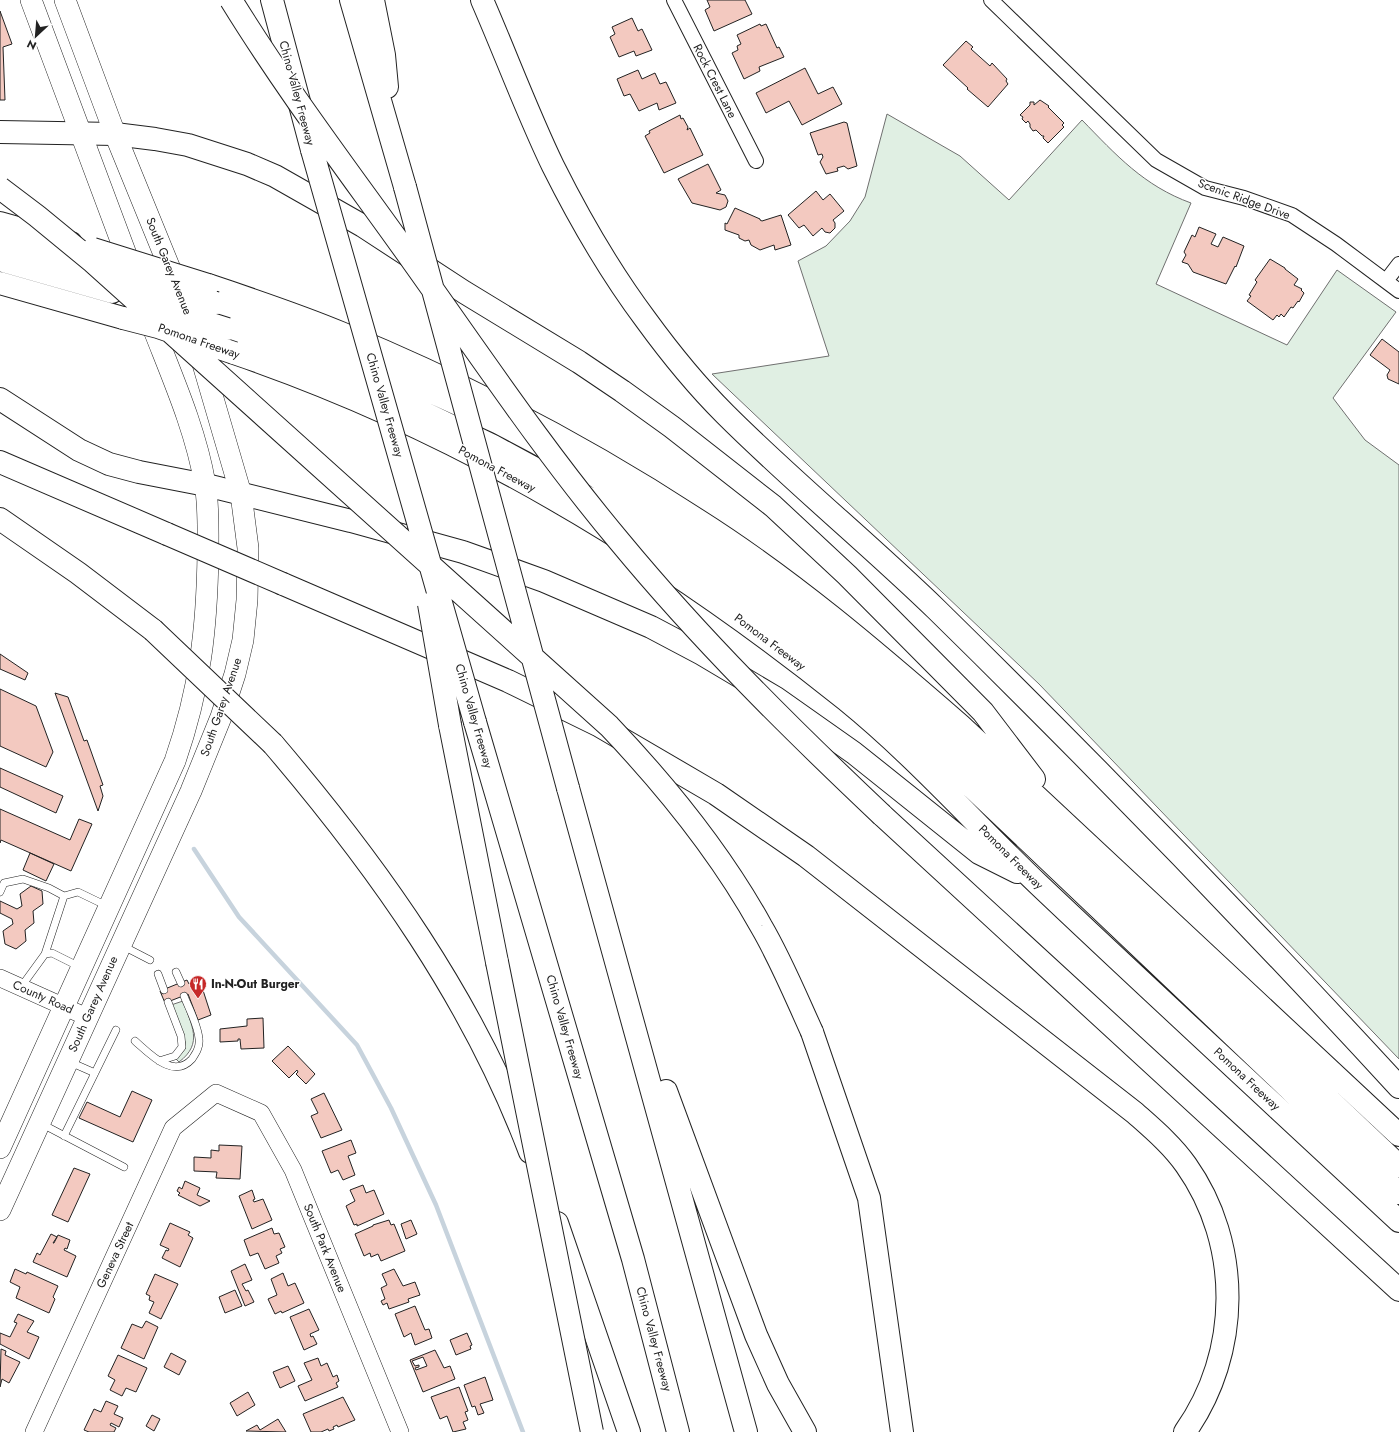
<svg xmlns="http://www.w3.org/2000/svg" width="1399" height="1432" font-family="Jost,sans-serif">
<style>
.green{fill:#e0efe3;stroke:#6f6f6f}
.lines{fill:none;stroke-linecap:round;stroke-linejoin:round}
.stream{stroke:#c7d3dd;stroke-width:4.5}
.building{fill:#f3c9c0;stroke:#222;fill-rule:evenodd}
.service-casing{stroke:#222;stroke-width:8}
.minor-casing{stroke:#222;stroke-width:16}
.tertiary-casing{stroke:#222;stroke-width:18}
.primary-casing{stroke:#222;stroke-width:22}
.motorway-casing{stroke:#222;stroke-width:24}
.service{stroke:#fff;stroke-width:7}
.minor{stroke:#fff;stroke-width:14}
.tertiary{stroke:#fff;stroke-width:17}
.primary{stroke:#fff;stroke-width:21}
.motorway{stroke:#fff;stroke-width:22}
.motorway-bridge-casing{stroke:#222;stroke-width:24;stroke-linecap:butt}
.motorway-bridge{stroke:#fff;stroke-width:22}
.labels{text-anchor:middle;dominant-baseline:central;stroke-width:3;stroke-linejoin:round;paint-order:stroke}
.street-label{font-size:12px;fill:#222;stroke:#fff}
.poi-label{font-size:12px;font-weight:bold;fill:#222;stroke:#fff;text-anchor:start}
</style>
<rect width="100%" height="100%" fill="#fff"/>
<!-- green -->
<path class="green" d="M887,114l73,42 49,44 73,-80c34,35 62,66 109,83l-35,81 131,61 50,-75 59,42 -63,86 32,42 34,25v594l-360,-375 -327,-310 117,-18 -31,-95 28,-15 24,-25 15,-24z
M183,1001c8,24 21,42 -4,61l-3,-3 9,-10v-7l-14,-37z"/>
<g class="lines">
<!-- stream -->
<path class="stream" d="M194,849l45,68 118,128 34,63 45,97 87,227"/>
</g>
<!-- building -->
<path class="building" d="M707,0h38l7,14 -38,17 -9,-21 5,-3z
M0,11l12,33 -9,3 2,53h-5z
M632,18l6,13 4,-2 10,21 -16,6 -2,-5 -15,6 -9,-20 5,-3 -3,-7z
M760,24l1,2 5,-2 11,24 2,-1 5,10 -25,10 1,4 -16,8 -12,-26 6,-3 -1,-4 4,-2 -4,-9z
M966,41l7,6 -2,2 19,17 2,-3 15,16 -1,2 2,3 -20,23 -21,-18 1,-1 -25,-23z
M805,68l13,26 15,-7 9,17 -40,21 -13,-24 -23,12 -10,-20z
M638,70l4,9 13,-6 5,11 6,-2 10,21 -17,7 -2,-7 -18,8 -9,-17 -6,2 -7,-17z
M1040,100l9,6 -1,1 16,16 -2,2 2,2 -16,16 -5,-5 1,-2h-2l-6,-6 -3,1 -3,-4v-3l-2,-3 -2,2 -4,-4 1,-2 -3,-2 10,-10v-3h4v3z
M680,115l1,4 2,-1 5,9 -1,3 3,-2 13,27 -39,18 -19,-37 5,-3 -1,-2z
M844,122l3,1 10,43 -9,3 -4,-3 -7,2 1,3 -12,3 -6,-12 3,-5 -1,-3 -4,1 -8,-22z
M708,164l13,26 -5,3 9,2 3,6 -2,6 -6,3 -28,-7 -14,-24z
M816,191l7,9 7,-6 14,17 -11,9 2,3v5l-5,5 -5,-1 -3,-4 -9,8 -9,-11 -5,3 -11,-13z
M735,208l25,11v1l2,1 19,-6 10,30 -16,5 -1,-5 -14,5 -9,-5 -2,-5 -4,1 -6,-3v-3l-14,-5v-7l2,1z
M1199,227l17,7 -5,10 7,3 5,-10 21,9 -8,21 -1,-1 -9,18 -33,-12 -5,-8 -6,-2 4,-7 -2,-3 8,-17 3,2z
M1270,259l15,9v1l13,10 -4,6 8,4 -1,1 3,3 -5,9 -1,-1 -5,7 -2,-1 -7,10 -3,-3 -2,3 -2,-2 -4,5 -26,-19 4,-5 -2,-1 8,-13 -2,-2z
M1382,339l17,13v32l-11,-5 -1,-4 3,-5 -20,-15z
M0,654l28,19 -3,7 -25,-11z
M0,689l36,17 17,46 -7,15 -46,-21z
M55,693l13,4 16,44 3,-1 16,45 -3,1 3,10 -5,15z
M0,768l63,28 -7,17 -56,-26z
M0,809l70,31 9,-21 13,5 -21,47 -70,-31 -1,3z
M30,853l24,11 -8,17 -23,-11z
M31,886l11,5 1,13 -10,7 1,12 -9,7 1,11 -10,8 -11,-5 -2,-13 10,-7 -1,-5 -12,-6v-12l17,8 5,-3 -2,-12z
M187,980l2,4 11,-3 11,34 -13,5 -10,-26 -23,9 -5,-12z
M263,1018l1,30 -23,1 -1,-10h-2v2l-18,1v-13l27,-3v-7z
M288,1046l27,28 -9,10 -10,-10 2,-2 -1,-2 -8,8 -17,-17z
M132,1091l20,9 -19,42 -54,-24 8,-16 33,15z
M324,1093l18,37 -21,8 -10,-22 7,-3 -7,-14z
M351,1140l5,13 -8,3 7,19 -12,5 -5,-10 -7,3 -9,-22z
M219,1145l23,1 -2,33 -24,-1 1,-6 -23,-1v-14l17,1v-8l8,1z
M74,1168l16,6 -22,48 -16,-7z
M185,1181l15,7 -3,7 13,6 -10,5 -22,-11 2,-2 -3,-2 2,-4 3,2z
M363,1185l3,8 8,-3 10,24 -27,12v-2l-3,1 -8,-19 9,-5 -5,-11z
M252,1190l3,9 -2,1 1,2 9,-3 9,21 -20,9 -13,-33z
M389,1220l2,5 3,-1 11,27 -24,10 -3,-7 -7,3 -1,-4 -6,3 -9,-22 18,-8v-1z
M411,1220l6,14 -11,5 -5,-15z
M170,1223l20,9 -2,3 5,3 -13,29 -18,-9 4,-8 2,1 1,-2 -9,-4z
M272,1228l2,6 5,-1 6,14 -5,2 2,4 -6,3 3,7 -14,6 -7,-16 -8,3 -6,-16z
M51,1234l6,3 -4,6h1l4,-8 12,5 -3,9 -2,-1 -1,2 12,6 -9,21 -34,-15 4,-9 3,2z
M245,1264l7,16 -10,4 4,7 2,-1 6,12 -9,4 -14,-35z
M15,1269l11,5 1,-2 31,14 -5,11 2,2 -6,14 -33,-15 4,-11 -10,-5z
M394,1269l9,17 12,-4 5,13 -12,4 1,3 -20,7 -2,-6 -4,2 -2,-4 4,-2 -4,-11 6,-3 -5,-11z
M283,1273l5,13 7,-3 9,20 -22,10 -1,-2 -6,3 -7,-15 9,-4 -6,-16z
M155,1274l23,10 -17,35 -12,-6 5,-11 -5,-2 1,-4 -4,-2z
M235,1290l7,16 -17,7 -6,-16z
M415,1306l10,24 4,-1 3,9 -17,7 -4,-12 -7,4 -9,-23z
M309,1309l10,21 -9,4 1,3 2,-1 4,8 -13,6 -14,-33z
M18,1314l16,7 -7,11 12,5 -10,22 -29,-15v-11l10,4 7,-14 -3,-1z
M146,1321l12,6 -14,32 -23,-11 11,-24 10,4z
M467,1333l5,12 -2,1 1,3 -15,6 -6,-15z
M1,1349l5,2 -1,4 15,7 -11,21 -7,-4 -2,8z
M435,1350l9,18 6,-2 5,13 -32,13 -13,-32zM423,1357l4,9 -11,4 -1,-2 4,-1v-2l-4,1 -3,-5z
M171,1353l15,8 -7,14 -15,-8z
M118,1355l29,13 -11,24 -10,-4 -4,8 -12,-6 5,-10 -7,-4z
M318,1358l3,8 6,-3 6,14 4,-2 2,6 -3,2 2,4 -33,14 -7,-15 14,-6 -8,-17z
M288,1366l7,15 -15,7 -7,-16z
M485,1377l8,23 -13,4 4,9 -6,2 -3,-9 -3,1 -8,-22z
M459,1387l9,24 -3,1 3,8 -5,2 3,7 -13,3 -6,-16 -7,3 -9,-22z
M248,1392l7,13 -18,11 -7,-13z
M343,1397l12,23 -17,7 -1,-2 -4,2 1,2 -5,2 -1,-2 -7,3h-10l-8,-18z
M106,1401l12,5 -4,8 9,4 -4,9 -8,-4 -1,2 6,3 -2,4h-25l-5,-2 10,-21 7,3z
M152,1415l8,4 -6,12 -8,-5z
M278,1419l8,13 -40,-1 11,-6 3,5z"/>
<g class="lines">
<!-- service casing -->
<g class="service-casing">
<path id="service" d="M0,892l4,-9 19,-4 26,9 15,8
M121,945l29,15
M45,954l19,-58 14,-4 29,14
M176,972l5,11
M158,974l6,16
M21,987l24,-33 7,-1 28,14
M135,1041c14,12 38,39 57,18 4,-6 8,-12 7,-20 -1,-14 -10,-30 -15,-43
M159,1061l16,-5 7,-9 -1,-11 -13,-34
M70,1062l25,11
M42,1124l82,43
M64,1136l52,-106"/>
</g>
<!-- minor casing -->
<g class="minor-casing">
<path id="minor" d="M674,0l82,161
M991,0l165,160 49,28 39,10 48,17 44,29 63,47
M1386,281l13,-17"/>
</g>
<!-- tertiary casing -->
<g class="tertiary-casing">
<path id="tertiary" d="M0,978l87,39
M34,1432l139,-304 43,-35 45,20 32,57 107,262"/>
</g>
<!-- primary casing -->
<g class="primary-casing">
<path id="primary" d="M31,0l102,273
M65,0l50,134 62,152
M0,1148l175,-387c25,-72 32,-132 33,-208 0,-23 1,-47 -3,-69 -10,-59 -37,-116 -58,-172
M0,1210l191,-419 30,-74 14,-43 8,-34 4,-40 1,-52 -7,-54 -41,-140"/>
</g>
<!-- motorway casing -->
<g class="motorway-casing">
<path id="motorway" d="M272,0l40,150
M351,0l54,187
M373,0l11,55 3,32
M482,0c24,55 45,112 71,166 27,54 57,106 93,154 24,33 50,65 79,94 68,68 143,129 212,196 158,155 312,314 462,477
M0,132l115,2 40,5 33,6 59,19 28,12 88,50 101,66 115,70 43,29 50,36 101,79 74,69 136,137 51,67
M0,223l71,20
M0,240l103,29
M0,260l112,32
M0,283l123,35
M208,285c45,15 90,30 133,48 124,51 243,113 355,186 95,60 180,133 264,206l439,410
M216,303l128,49 155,71 83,44 182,120 89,68 80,70 466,441
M227,329l118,46 148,71 118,64 60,39 116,81 74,59 94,82 444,422
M234,353c223,76 429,200 612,347 69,56 128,123 192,184 119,113 241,225 361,337
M0,399l79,51 30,14 30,8 67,13 145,36 112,31 81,29 107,46 51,27 74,44 78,55 125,100 38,19
M0,462l167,72
M0,519l78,54 75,57
M283,584l225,97 90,44 118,69 90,62 329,257c18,16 37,32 51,52 56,79 55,188 -1,267
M475,722l158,537 45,173
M450,725l47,237
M273,744c105,123 200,256 257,408
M568,788l178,644
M882,815l517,475
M812,1032l57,166 33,234
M666,1091l90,244 22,49 27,48
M557,1223l72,209"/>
</g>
<!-- service -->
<use href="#service" class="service"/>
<!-- minor -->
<use href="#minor" class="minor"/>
<!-- tertiary -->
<use href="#tertiary" class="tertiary"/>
<!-- primary -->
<use href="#primary" class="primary"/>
<!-- motorway -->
<use href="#motorway" class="motorway"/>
<!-- motorway-bridge casing -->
<g class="motorway-bridge-casing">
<path id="motorway-bridge" d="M231,0c56,91 121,176 183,263 67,94 132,191 206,279 81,98 170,186 262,273
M312,150l163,572
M405,187l163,601
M0,188l37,28 56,46 516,464c58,61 111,126 152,200 20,34 35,71 51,106
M93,249l115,36
M106,270l110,33
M142,302l85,27
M123,318l35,9 76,26
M167,534l116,50
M429,604l21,121
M153,630l120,114
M497,962l95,470"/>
</g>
<!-- motorway-bridge -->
<use href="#motorway-bridge" class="motorway-bridge"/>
</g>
<!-- icons -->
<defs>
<g id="restaurant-pin" transform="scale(0.9)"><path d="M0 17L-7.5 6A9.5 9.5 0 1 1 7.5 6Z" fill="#c62828" stroke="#fff"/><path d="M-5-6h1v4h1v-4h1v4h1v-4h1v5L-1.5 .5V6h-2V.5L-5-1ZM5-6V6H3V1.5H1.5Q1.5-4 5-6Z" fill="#fff"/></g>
</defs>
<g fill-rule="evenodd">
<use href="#restaurant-pin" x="198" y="984"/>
</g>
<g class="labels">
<!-- street labels -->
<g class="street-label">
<text transform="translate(715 81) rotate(63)">Rock Crest Lane</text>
<text transform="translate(297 93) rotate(75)">Chino Valley Freeway</text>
<text transform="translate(1244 199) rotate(20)">Scenic Ridge Drive</text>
<text transform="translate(169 266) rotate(68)">South Garey Avenue</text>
<text transform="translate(199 341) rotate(19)">Pomona Freeway</text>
<text transform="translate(385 405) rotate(74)">Chino Valley Freeway</text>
<text transform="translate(497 469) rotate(28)">Pomona Freeway</text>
<text transform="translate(770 642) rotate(37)">Pomona Freeway</text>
<text transform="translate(221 707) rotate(-71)">South Garey Avenue</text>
<text transform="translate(474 716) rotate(74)">Chino Valley Freeway</text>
<text transform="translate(1011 857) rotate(45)">Pomona Freeway</text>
<text transform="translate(43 997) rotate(24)">County Road</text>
<text transform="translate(93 1004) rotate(-66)">South Garey Avenue</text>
<text transform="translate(565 1027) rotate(74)">Chino Valley Freeway</text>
<text transform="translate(1247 1079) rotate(43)">Pomona Freeway</text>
<text transform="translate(325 1248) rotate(68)">South Park Avenue</text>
<text transform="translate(115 1255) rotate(-65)">Geneva Street</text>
<text transform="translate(654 1339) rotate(75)">Chino Valley Freeway</text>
</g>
<!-- poi labels -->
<g class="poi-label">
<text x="211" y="984">In-N-Out Burger</text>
</g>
</g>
<!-- north arrow -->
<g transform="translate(36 36) rotate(206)" stroke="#ffffff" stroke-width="3" paint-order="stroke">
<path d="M0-3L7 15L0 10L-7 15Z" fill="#222222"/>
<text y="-6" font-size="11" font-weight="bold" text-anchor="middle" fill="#222222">N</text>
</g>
</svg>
